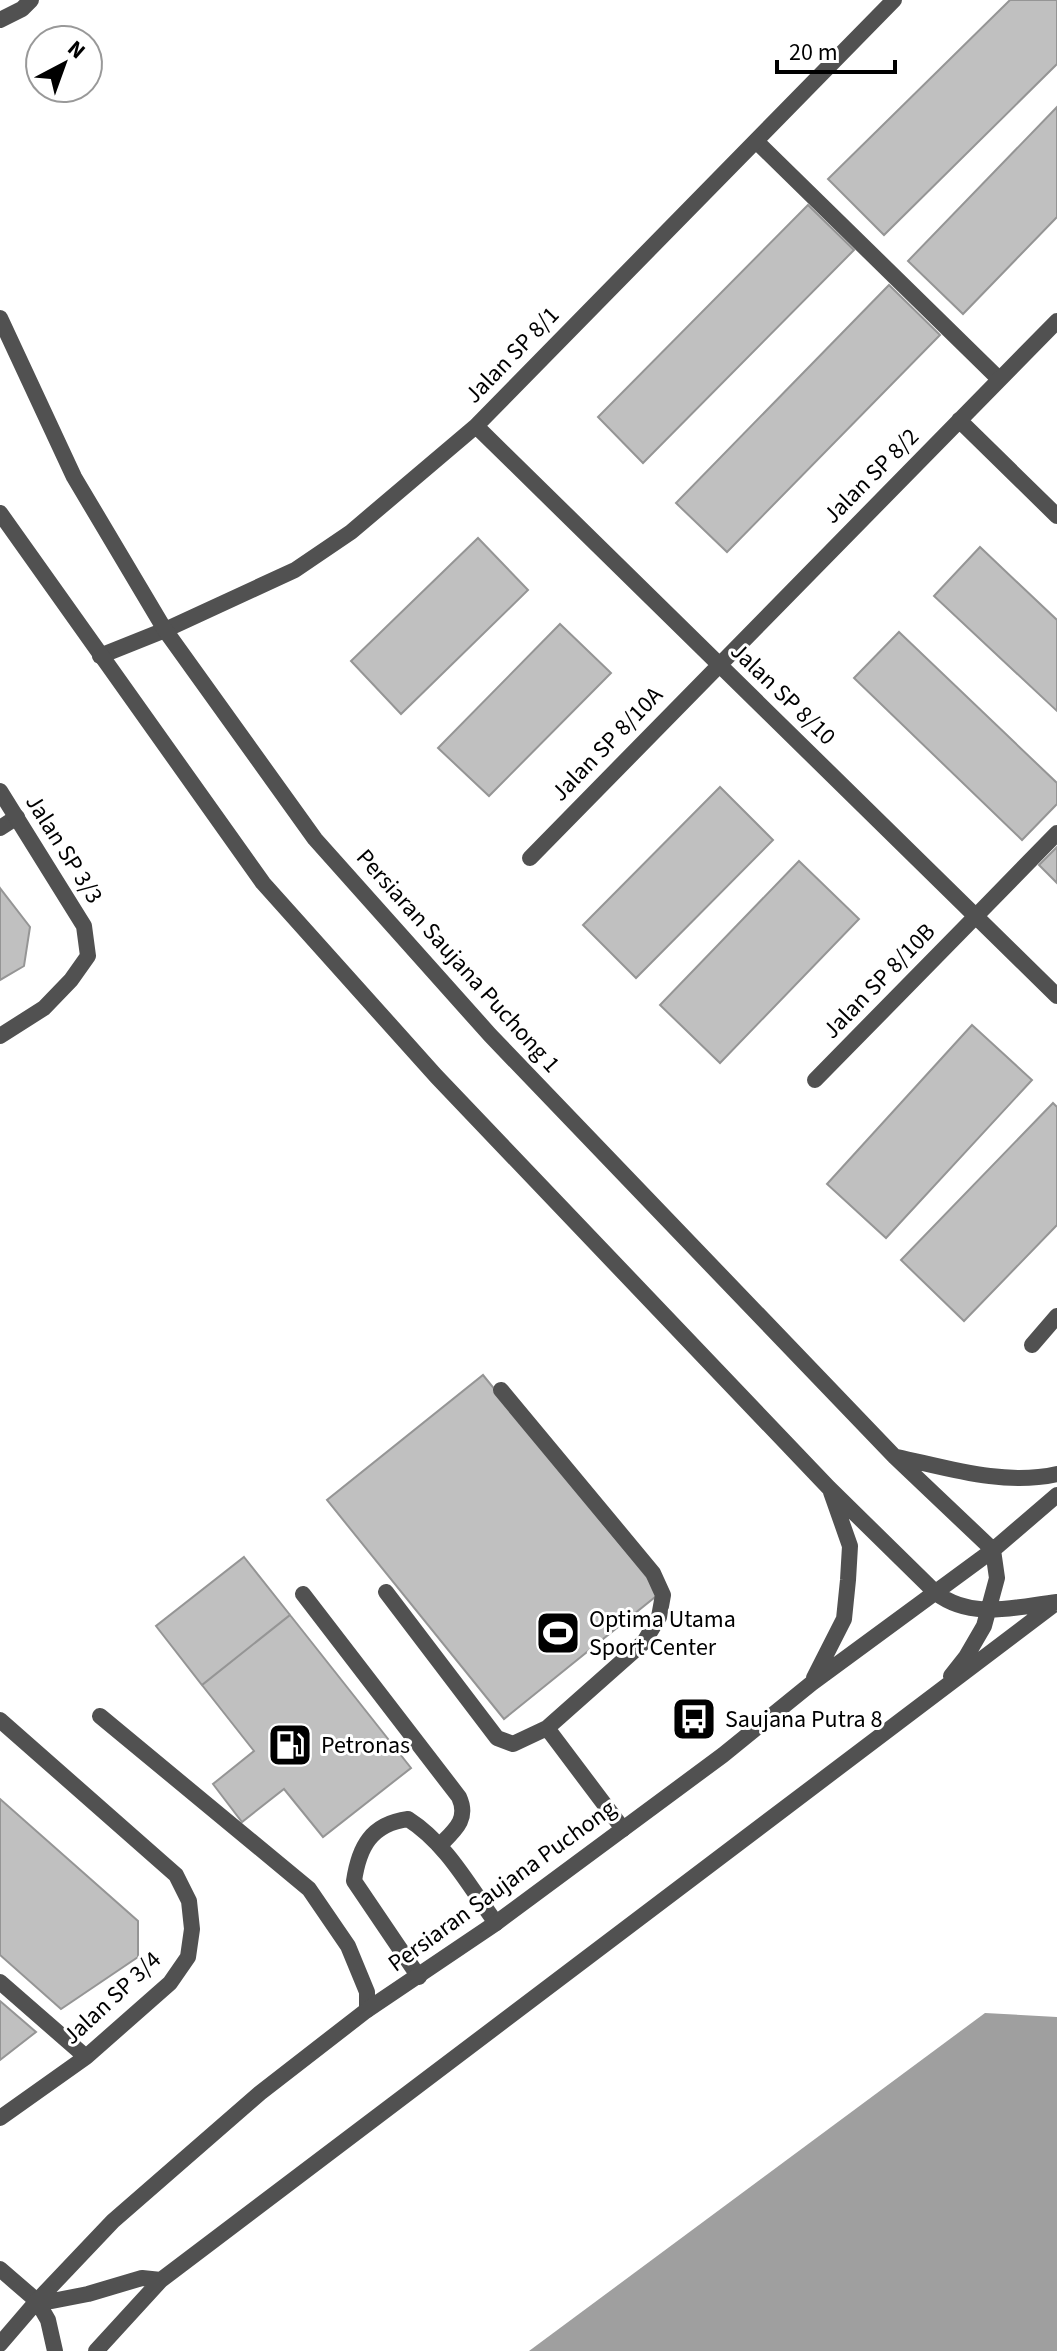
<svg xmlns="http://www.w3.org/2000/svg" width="1057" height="2351" font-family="'Source Sans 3',sans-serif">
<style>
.water{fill:#9f9f9f}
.building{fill:#c0c0c0;stroke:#959595;stroke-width:2}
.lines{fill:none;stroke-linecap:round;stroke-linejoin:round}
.service{stroke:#515151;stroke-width:16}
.minor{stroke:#515151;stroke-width:16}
.tertiary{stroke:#515151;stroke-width:16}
.labels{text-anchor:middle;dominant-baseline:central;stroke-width:6;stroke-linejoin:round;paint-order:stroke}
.street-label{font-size:24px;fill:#000;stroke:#fff}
.poi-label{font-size:24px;fill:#000;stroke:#fff;text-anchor:start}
</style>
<rect width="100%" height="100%" fill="#fff"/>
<!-- water -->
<path class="water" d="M985,2013l72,4v334h-528z"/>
<!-- building -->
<path class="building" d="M1010,0h47v64l-173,171 -56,-56z
M1057,107v110l-94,97 -55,-53z
M808,205l46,45 -211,213 -45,-46z
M889,285l51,50 -213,217 -51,-49z
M478,538l50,52 -127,124 -50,-53z
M980,547l77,73v91l-123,-115z
M560,624l51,49 -122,123 -51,-48z
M899,632l158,151v21l-35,36 -168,-162z
M720,787l53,53 -137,138 -53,-53z
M1057,847v36l-18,-18z
M799,861l60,58 -139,144 -60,-58z
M0,888l30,39 -6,39 -24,14z
M972,1025l60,55 -146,158 -59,-54z
M1053,1103l4,4v118l-93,96 -63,-61z
M483,1375l177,218 -156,126 -177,-219z
M244,1557l46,58 -88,70 -46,-59z
M290,1615l121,153 -88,69 -39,-48 -42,33 -29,-38 41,-33 -52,-66z
M0,1799l138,122v36l-77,52 -61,-54z
M0,2001l36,31 -36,28z"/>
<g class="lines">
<!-- service -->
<path class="service" d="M756,141l243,238
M0,828l17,-11
M976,916l81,-83
M386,1592l111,146 16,6 34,-16 97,-86 15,-25 4,-22 -10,-22 -152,-183
M303,1594l156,203c10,22 -4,33 -19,48
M100,1716l209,173 39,57 19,46v18
M0,1720l176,155 13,26 3,28 -4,28 -18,26 -84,74 -86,61
M547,1728l76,101
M419,1977l-65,-96c5,-34 17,-57 54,-62 39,25 61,67 88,104
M0,1982l86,75
M0,2269l37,32"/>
<!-- minor -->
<path class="minor" d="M0,20l22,-11 9,-9
M959,420l98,96
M476,426l581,570
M100,656l65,-26 130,-60 56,-38 125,-106 418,-426
M0,791l84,135 4,30 -17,24 -27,28 -44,28
M530,858l527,-537
M815,1080l161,-164
M1032,1345l25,-29"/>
<!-- tertiary -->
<path class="tertiary" d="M0,318l74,159 91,153 150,209 175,196 405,422 98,93
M0,513l263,370 173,193 393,412 107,105c36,27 79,14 121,9
M897,1457c51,11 107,29 160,17
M951,1676l15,-19 18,-31 13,-48 -4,-28
M814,1678l30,-59 4,-39 2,-34 -19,-54
M37,2301h15l36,-7 54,-16 19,2
M37,2301l11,19 7,31
M0,2344l37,-43 76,-80 147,-128 107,-83 129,-87 227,-168 89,-72 181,-133 64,-55
M96,2351l65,-71 895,-677"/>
</g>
<!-- icons -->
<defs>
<g id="stadium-square" transform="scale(2.3)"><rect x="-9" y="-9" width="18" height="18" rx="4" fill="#000" stroke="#fff"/><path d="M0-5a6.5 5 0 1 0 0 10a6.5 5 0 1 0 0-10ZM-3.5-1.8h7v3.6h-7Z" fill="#fff"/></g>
<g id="bus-square" transform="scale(2.3)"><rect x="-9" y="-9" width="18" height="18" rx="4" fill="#000" stroke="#fff"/><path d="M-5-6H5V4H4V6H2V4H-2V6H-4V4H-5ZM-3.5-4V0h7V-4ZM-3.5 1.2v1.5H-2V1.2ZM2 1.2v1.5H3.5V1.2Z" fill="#fff"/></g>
<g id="fuel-square" transform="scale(2.3)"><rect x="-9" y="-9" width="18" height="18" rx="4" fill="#000" stroke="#fff"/><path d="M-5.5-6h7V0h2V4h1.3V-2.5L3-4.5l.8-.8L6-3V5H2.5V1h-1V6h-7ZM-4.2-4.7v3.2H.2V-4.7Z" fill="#fff"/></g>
</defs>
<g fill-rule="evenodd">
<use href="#stadium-square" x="558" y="1633"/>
<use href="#bus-square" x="694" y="1719"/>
<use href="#fuel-square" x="290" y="1745"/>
</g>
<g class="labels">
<!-- street labels -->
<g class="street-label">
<text transform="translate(512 355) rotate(-46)">Jalan SP 8/1</text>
<text transform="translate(871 476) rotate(-45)">Jalan SP 8/2</text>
<text transform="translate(783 694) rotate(44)">Jalan SP 8/10</text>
<text transform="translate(607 744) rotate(-46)">Jalan SP 8/10A</text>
<text transform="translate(64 849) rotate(58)">Jalan SP 3/3</text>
<text transform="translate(458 961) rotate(48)">Persiaran Saujana Puchong 1</text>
<text transform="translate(879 981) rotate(-46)">Jalan SP 8/10B</text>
<text transform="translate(502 1886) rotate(-36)">Persiaran Saujana Puchong</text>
<text transform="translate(112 1998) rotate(-43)">Jalan SP 3/4</text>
</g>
<!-- poi labels -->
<g class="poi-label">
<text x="589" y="1619">Optima Utama<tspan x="589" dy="28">Sport Center</tspan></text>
<text x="725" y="1719">Saujana Putra 8</text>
<text x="321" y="1745">Petronas</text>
</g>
</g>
<!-- north arrow -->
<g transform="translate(64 64) rotate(41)"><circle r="38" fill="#ffffff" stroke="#999999" stroke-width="2"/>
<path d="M0-6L14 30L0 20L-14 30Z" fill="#000000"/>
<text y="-12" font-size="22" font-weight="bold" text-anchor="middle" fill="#000000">N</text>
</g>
<!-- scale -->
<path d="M777 60v12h118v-12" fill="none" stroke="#000000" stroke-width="4"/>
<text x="789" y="60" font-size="24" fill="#000000" stroke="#ffffff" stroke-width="6" paint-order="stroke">20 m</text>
</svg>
